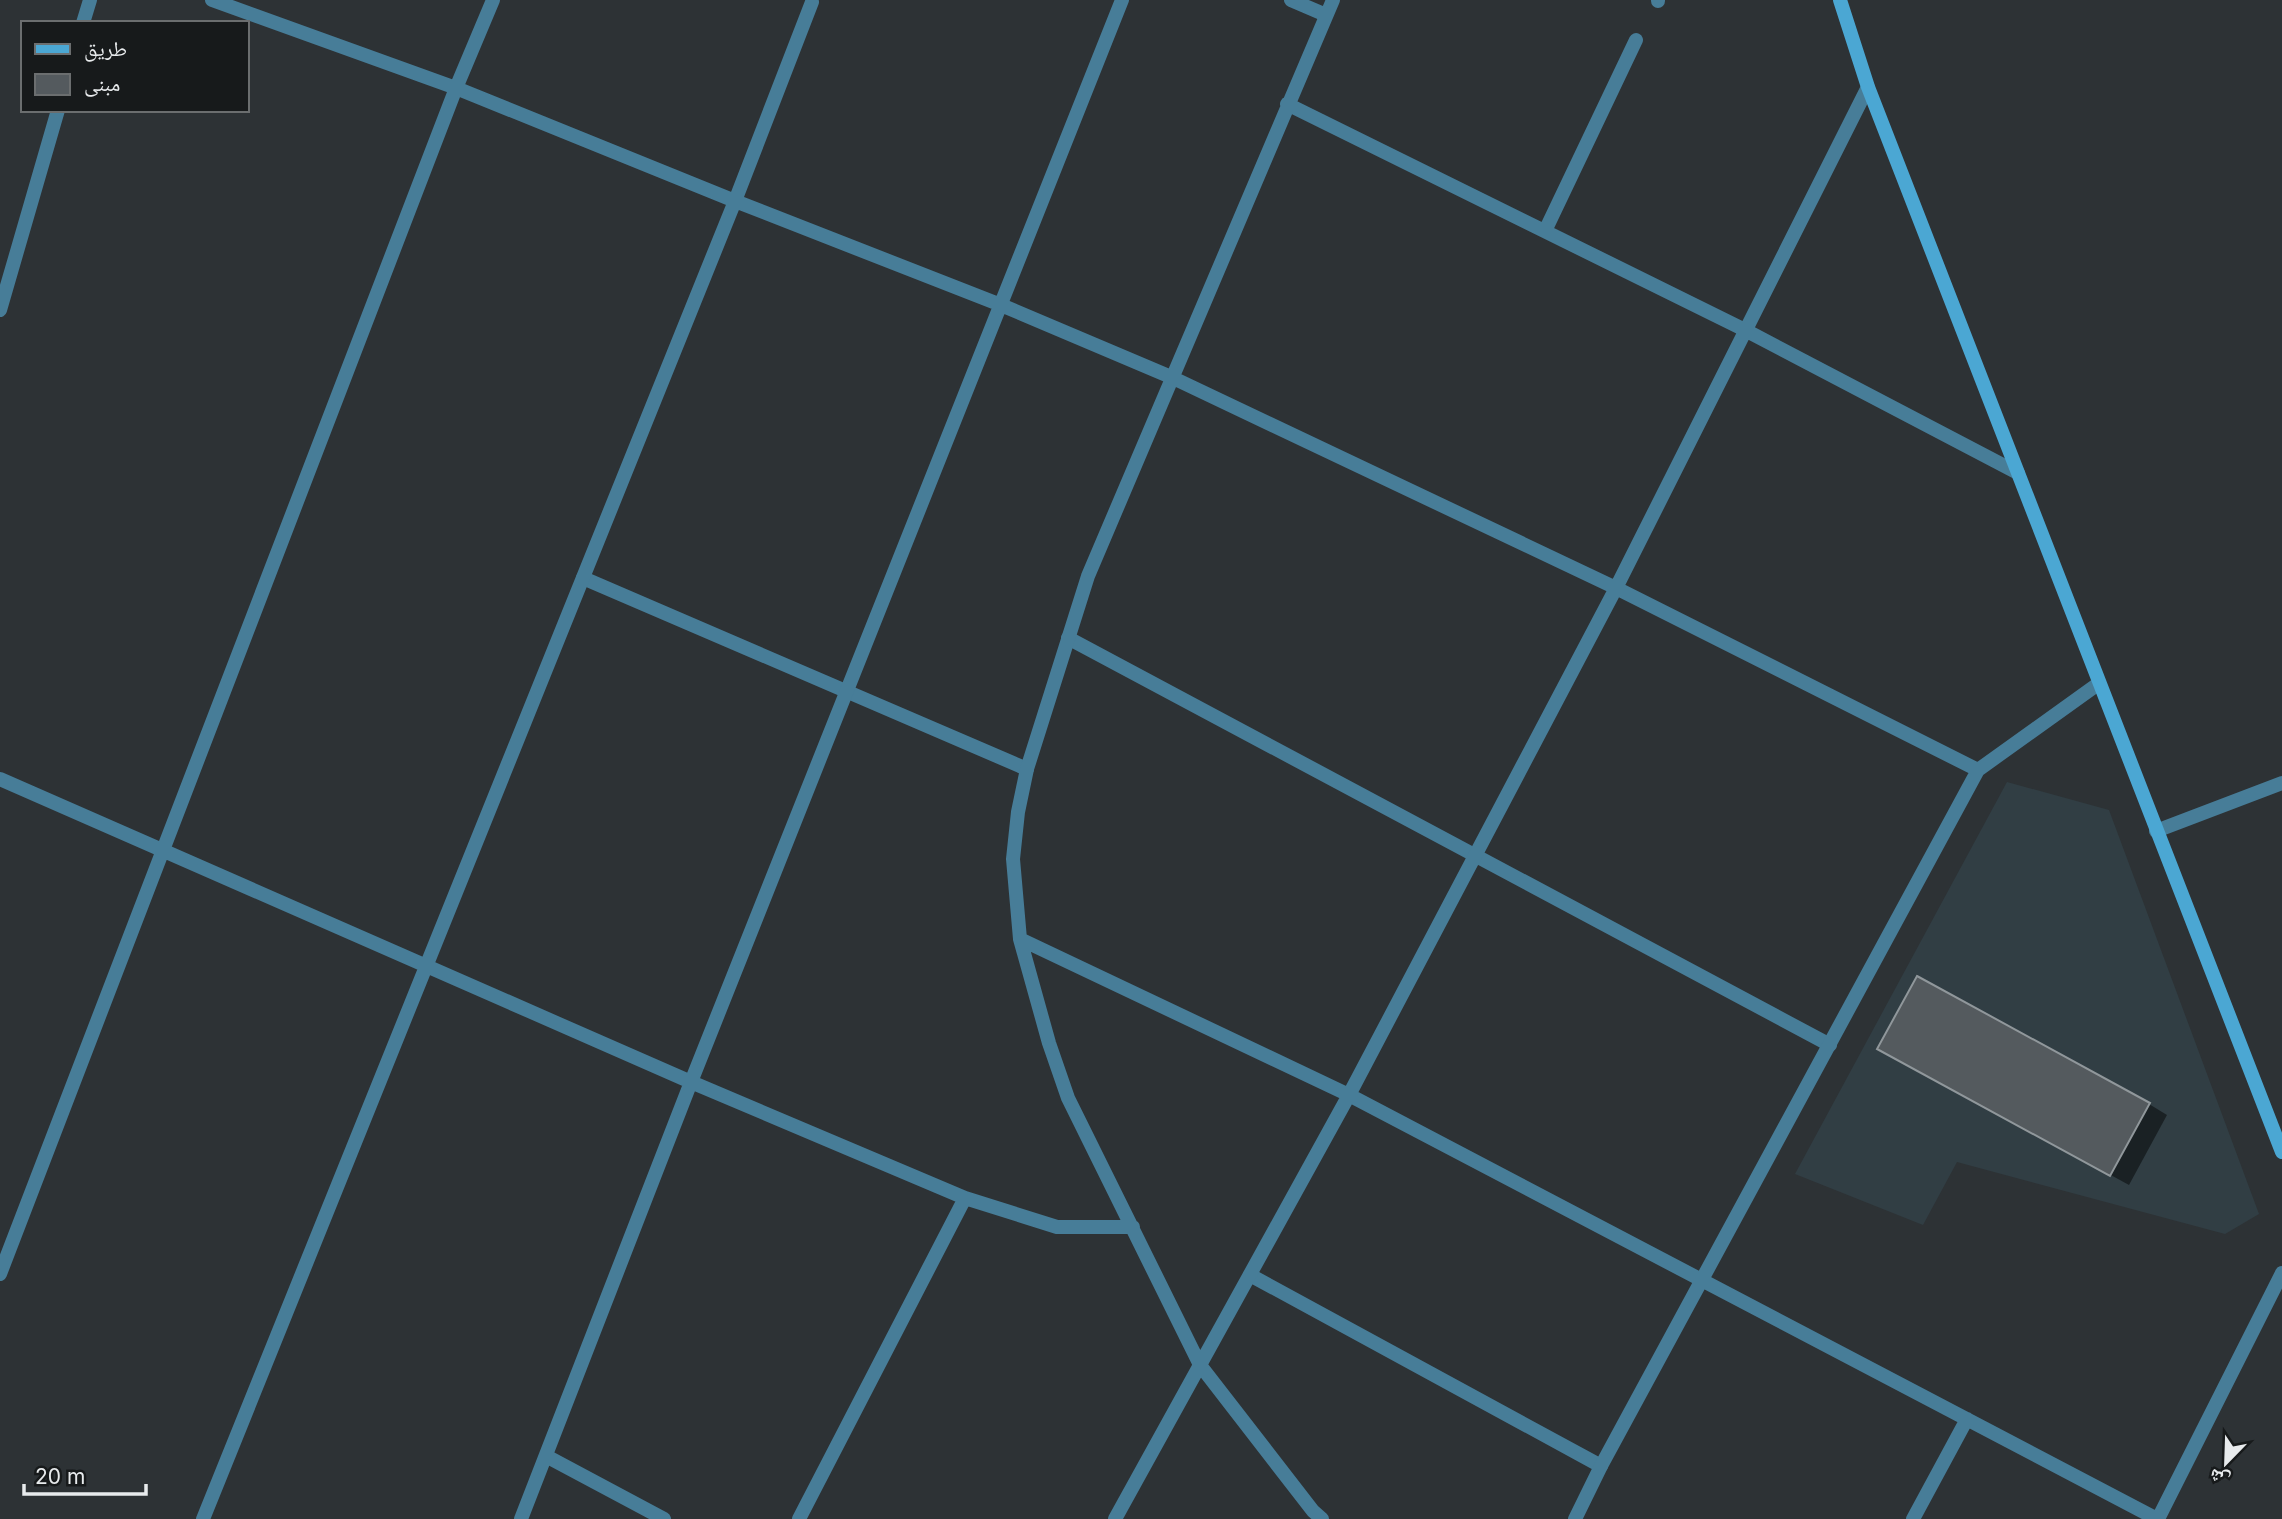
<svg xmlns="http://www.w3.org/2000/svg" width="2282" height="1519" font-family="Inter,'Noto Naskh Arabic',sans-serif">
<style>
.built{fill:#313e44}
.shadow{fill:#0007}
.building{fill:#545a5e;stroke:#90979b;stroke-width:2}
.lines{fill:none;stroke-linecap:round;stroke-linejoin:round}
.lane{stroke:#477d98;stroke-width:14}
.street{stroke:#477d98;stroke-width:14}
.secondary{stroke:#4ba7d3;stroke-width:14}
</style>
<rect width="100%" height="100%" fill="#2d3235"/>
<!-- built -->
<path class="built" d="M2007,782l102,28 150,404 -34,20 -268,-72 -34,63 -128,-51z"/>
<!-- shadow -->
<path class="shadow" d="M1898,1059l251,45 18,11 -38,70z"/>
<!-- building -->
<path class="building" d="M1917,976l233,127 -40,73 -233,-127z"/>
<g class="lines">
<!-- lane -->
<path class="lane" d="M583,578l444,191
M1068,638l762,407
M2156,831l126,-48
M1250,1275l351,191"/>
<!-- street -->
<path class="street" d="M212,0l244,88 279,113 266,104 170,72 445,211 362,182
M1291,0l35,15
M1658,1v-1
M83,23l7,-23
M1287,104l458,226 273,143
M1545,231l91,-191
M0,310l58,-200
M0,779l691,303 274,116 92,29h76
M1020,939l329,156 808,424
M0,1274l456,-1186 37,-88
M546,1456l118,63
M203,1519l532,-1318 77,-199
M521,1519l170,-437 431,-1082
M799,1519l166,-321
M1115,1519l234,-424 267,-507 252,-501
M1322,1519l-9,-8 -113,-146 -132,-267 -19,-55 -29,-104 -7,-80 5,-47 9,-43 61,-193 245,-576
M1575,1519l26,-53 377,-696 120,-86
M1913,1519l54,-100
M2158,1519l124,-246"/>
<!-- secondary -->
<path class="secondary" d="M1840,0l28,87 414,1065"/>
</g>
<!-- legend -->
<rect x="21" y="21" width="228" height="91" fill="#171a1b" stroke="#6b6e6f" stroke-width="2"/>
<rect x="35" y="44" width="35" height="10" fill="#4ba7d3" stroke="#6b6e6f" stroke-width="2"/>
<text x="84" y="56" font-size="21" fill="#e8ebed">طريق</text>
<rect x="35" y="74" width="35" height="21" fill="#545a5e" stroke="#6b6e6f" stroke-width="2"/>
<text x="84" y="91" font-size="21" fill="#e8ebed">مبنى</text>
<!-- north arrow -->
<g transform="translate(2226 1463) rotate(203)" stroke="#171a1b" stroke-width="5" paint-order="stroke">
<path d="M0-5L12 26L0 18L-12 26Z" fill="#e8ebed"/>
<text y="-10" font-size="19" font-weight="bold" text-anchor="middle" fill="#e8ebed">ش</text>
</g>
<!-- scale -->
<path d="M24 1484v10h122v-10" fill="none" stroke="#e8ebed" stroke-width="3.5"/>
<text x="35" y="1484" font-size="21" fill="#e8ebed" stroke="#171a1b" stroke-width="5" paint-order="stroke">20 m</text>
</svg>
